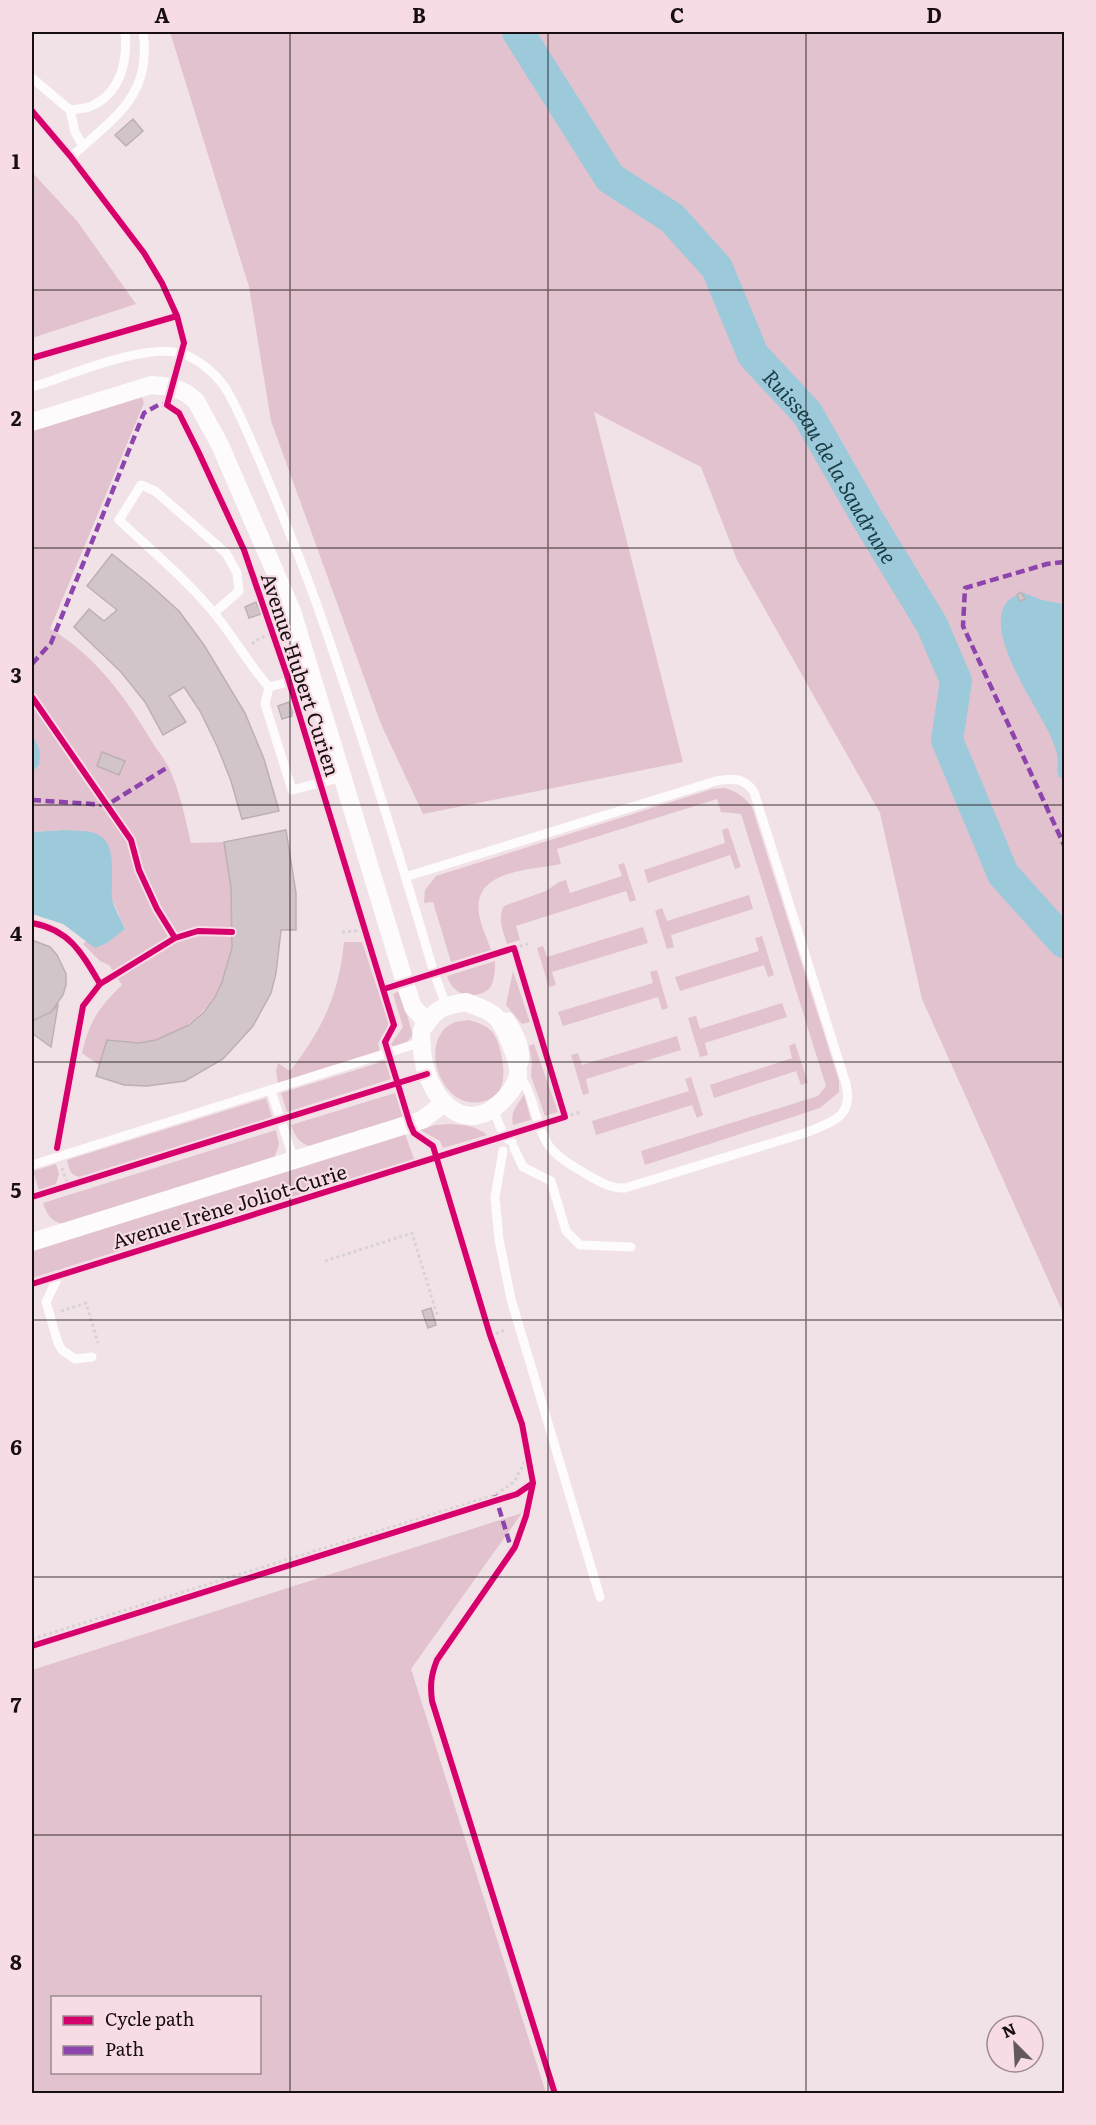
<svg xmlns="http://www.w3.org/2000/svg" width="1096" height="2125" font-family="Literata,serif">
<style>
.green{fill:#e2c2ce;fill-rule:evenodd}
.water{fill:#9ccada}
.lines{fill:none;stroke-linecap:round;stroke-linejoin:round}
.river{stroke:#9ccada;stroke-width:32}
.building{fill:#d2c5ca;stroke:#bcb0b4;stroke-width:1.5}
.path{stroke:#d7d3d4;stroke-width:3;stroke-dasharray:3 3;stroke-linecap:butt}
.lane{stroke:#fdfbfb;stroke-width:9}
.street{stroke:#fdfbfb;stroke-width:18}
.quiet{stroke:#8e44ad;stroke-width:4.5;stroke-dasharray:9 4.5;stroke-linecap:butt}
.cycleway-casing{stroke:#f7dce6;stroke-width:10}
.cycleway{stroke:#d6006c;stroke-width:6}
.grid{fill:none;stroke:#170e12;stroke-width:1.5;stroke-opacity:0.55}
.labels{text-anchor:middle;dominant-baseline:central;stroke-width:4.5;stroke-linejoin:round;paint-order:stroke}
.street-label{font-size:20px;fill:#170e12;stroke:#f7dce6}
.water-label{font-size:21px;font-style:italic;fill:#1a3c46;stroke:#f7dce6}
.neatline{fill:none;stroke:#170e12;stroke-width:2}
.grid-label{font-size:20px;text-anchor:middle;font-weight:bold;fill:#170e12}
</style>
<rect width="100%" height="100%" fill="#f1e2e7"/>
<!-- green -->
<path class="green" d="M170,32h894v1283l-142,-316 -42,-186 -143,-253 -36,-93 -107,-55 89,350 -260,52 -42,-90 -110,-303 -22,-134z
M32,172l45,49 59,83 -104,34z
M142,397l2,6 -94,226c46,26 78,72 104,116 5,7 11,15 15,23 11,23 16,50 22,75l33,-1c6,34 12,71 8,106 -6,49 -43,90 -93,95 -11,1 -22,-1 -32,-2l-8,24 -17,-12c7,-31 17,-46 40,-68l-13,-20 -9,-4 -17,-17 3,-3 9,6 12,-4 18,-15 -13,-28 -48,-70 -32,2v-401z
M725,788c12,4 19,8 27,19l87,274v11l-19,16 -175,57 -4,-14 177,-55 8,-10 -85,-272 -20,-2 -4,-13 -160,50 4,15c-28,6 -89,5 -82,50 2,12 8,24 12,36l-40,12 -18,-60 -9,1 1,-13 11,-14 276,-87z
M728,828l13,39 -6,2 -5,-14 -82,28 -4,-13 81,-27 -3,-13z
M624,863l12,37 -6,2 -4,-11 -110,35 4,14 -13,4c-4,-13 -10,-26 -3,-38l42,-15 13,-9 7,-2 4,13 52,-17 -4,-11z
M749,895l4,14 -82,26 3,12 -7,2 -12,-38 7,-3 5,13z
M643,927l5,16 -96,29 4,13 -7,2 -12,-39 6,-2 4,11z
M762,936l12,39 -6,2 -4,-12 -84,26 -5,-14 84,-26 -4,-13z
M344,942h18l27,82 -11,19 2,9 -102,32 -2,-13 2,-8 12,8c32,-41 49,-76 54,-129z
M495,961c0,9 0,17 -4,25 -7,11 -27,12 -36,3 -4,-3 -6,-8 -8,-13z
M657,970l11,38 -6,2 -4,-13 -95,29 -5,-14 95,-29 -3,-11z
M513,971l17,51 -8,2 -16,-19z
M400,991l13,44 -6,7 -14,5 -2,-3 12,-17 -10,-33z
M782,1003l5,14 -82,26 3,12 -8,2 -12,-39 8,-2 4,13z
M469,1020c9,3 18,5 24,13 8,11 14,41 8,54 -3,8 -12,14 -21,15 -40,8 -64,-64 -25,-80 4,-1 10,-1 14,-2z
M677,1036l4,14 -95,29 3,14 -6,2 -12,-40 7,-2 4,12z
M795,1043l13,40 -7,2 -5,-14 -82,27 -4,-13 82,-27 -3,-12z
M534,1044l24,68 -13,4 -14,-40 1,-14 -3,-16z
M385,1061l6,18 -104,33 -6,-19z
M691,1077l12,38 -6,3 -5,-13 -96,30 -4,-14 97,-30 -4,-12z
M395,1093l8,25 -90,29c-13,-3 -18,-10 -22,-22z
M524,1094l7,26 -18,5c-3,-15 4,-18 11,-31z
M266,1098l6,19 -192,60c-10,-1 -11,-9 -13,-17z
M451,1124c14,1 25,2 36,11l-44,13 -3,-7 -20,-11 15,-5z
M276,1130l3,14 -5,15 -211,65c-13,-3 -16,-10 -20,-21z
M405,1134l9,25 -382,119v-27z
M56,1164l3,10 -3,10 -17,6 -6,-19z
M522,1513l-111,156 135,424h-514v-423zM52,1998h208v74h-208z"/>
<!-- water -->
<path class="water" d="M1021,592l21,8 22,4v175l-5,-2c-3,-8 0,-15 -2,-23 -2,-8 -6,-18 -10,-25 -14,-28 -62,-96 -41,-126 3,-4 11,-8 15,-11z
M32,734l8,17 -1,14 -7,7z
M64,830c10,1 24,0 33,4 22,10 13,46 15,65 2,9 9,20 13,30l-18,14 -12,5 -32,-24 -31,-10v-82z"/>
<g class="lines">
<!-- river -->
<path class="river" id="s1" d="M518,32l92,146 62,40 45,50 36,87 54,58 60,105 65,107 24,56 -9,59 56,134 61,68"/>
</g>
<!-- building -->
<path class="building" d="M133,119l10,12 -17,15 -11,-11z
M112,554l37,30 30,27 25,34 41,68 19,46 15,52 -37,8 -11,-38 -13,-33 -18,-37 -16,-24 -15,9 17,26 -23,13 -18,-33 -24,-30 -47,-45 15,-18 15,12 13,-11 -30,-24z
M1021,592l4,7 -5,2 -3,-6z
M256,602l5,12 -12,4 -4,-11z
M289,702l4,11h-2l1,3 -10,3 -4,-13z
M102,752l23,9 -6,14 -22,-9z
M286,830l10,63v37h-15l-5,43 -5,20 -18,33 -30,33 -38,22 -38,5 -23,-1 -28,-9 11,-36 32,3 17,-3 33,-15 15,-13 11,-15 7,-15 10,-34 -1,-60 -7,-46z
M32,940l18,7 7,8 9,19v11l-3,10 -12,17 -19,9z
M58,1005l-7,42 -19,-14v-12l19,-9z
M431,1308l5,17 -8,3 -6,-17z"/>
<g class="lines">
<!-- path -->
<path class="path" d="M252,644l8,-6 14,-5
M342,932l24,-2
M514,948l14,-4
M565,1117l15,-5
M62,1168l6,18
M325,1261l87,-28 26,85
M71,1272l365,-114
M32,1284l9,-3
M61,1311l25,-8 12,40
M490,1335l16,-5
M32,1639l463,-144 19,-13 15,-28"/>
<!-- lane -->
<path class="lane" d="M32,78l38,32 5,22 8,14
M70,110c6,-1 13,-1 19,-3 31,-12 39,-45 36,-75
M71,157c42,-39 82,-61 72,-125
M32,387c36,-11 113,-44 148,-34 18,5 36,21 46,36 13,22 23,47 33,70 20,47 39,94 57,143 43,123 82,247 118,371l12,32
M214,613l25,-22 -2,-18 -11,-20 -71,-62 -14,-6 -22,35c32,30 67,59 95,93 20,24 35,52 55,74l43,-11
M269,687l-4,17 27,86 51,-13
M405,877l311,-96c16,-3 28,-4 38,11l92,292c8,34 -15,38 -41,49l-180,55c-14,1 -27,-7 -39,-14 -13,-8 -27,-15 -37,-28 -14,-19 -14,-51 -31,-73
M496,1017h13c9,12 18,30 15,46l-5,2
M271,1091l23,69
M493,1109l11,27 8,6
M514,1148l9,19 28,14 15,50 14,14 51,2
M503,1151l-8,46 4,43 12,59 89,298
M32,1165l390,-123
M59,1275l-13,27 12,41 4,7 13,9 17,-2"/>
<!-- street -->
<path class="street" d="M32,422l119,-37 21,2 14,6 10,8 24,44 72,166 113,372 8,24 14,15
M466,1002c9,4 21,7 29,14 9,8 25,47 23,59 -3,12 -9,19 -17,27 -41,39 -77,-12 -79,-53 0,-6 -2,-14 0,-19 1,-3 3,-5 5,-7 10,-16 21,-18 39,-21z
M32,1242l390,-122 21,-16"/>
<!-- quiet -->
<path class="quiet" d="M1064,562l-17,2 -82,24 -2,38 101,219
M32,664l19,-21 93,-230 16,-9 7,1
M32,800l75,5 61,-38
M495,1495l17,56"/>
<!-- cycleway casing -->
<g class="cycleway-casing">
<path id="cycleway" d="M32,111l39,46 73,96 18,30 15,33 7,27 -17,62 12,8 19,38 46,99 44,128 106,347 -9,17 25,82 4,9 19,13 57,189 32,89 11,59 -7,33 -11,31 -78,113c-6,15 -7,25 -5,41l123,393
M32,358l145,-42
M32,697l99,143 8,30 18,39 18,29
M32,923c38,7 50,30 68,61
M57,1148l26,-142 17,-22 75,-46 23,-7 34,1
M32,1197l395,-123
M32,1284l533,-167 -51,-169 -130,41
M32,1646l485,-152 16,-11"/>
</g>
<!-- cycleway -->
<use href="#cycleway" class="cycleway"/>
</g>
<!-- grid -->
<path class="grid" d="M290,32v2062M548,32v2062M806,32v2062M32,290h1032M32,548h1032M32,805h1032M32,1062h1032M32,1320h1032M32,1577h1032M32,1835h1032"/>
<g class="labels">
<!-- street labels -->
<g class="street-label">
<text transform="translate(302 674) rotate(72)">Avenue Hubert Curien</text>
<text transform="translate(229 1205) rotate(-17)">Avenue Irène Joliot-Curie</text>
</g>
<!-- water labels -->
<g class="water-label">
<text stroke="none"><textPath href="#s1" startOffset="544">Ruisseau de la Saudrune</textPath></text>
</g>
</g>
<!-- border -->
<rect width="1096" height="2125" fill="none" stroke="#f7dce6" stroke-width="66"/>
<!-- legend -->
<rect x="51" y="1996" width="210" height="78" fill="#f7dce6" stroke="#9d8a91" stroke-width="1.5"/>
<rect x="63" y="2016" width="30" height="9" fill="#d6006c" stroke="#9d8a91" stroke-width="1.5"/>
<text x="105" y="2026" font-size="18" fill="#170e12">Cycle path</text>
<rect x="63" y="2046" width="30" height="9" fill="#8e44ad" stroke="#9d8a91" stroke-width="1.5"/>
<text x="105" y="2056" font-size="18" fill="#170e12">Path</text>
<!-- north arrow -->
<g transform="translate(1015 2044) rotate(336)"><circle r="28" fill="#f7dce6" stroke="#9d8a91" stroke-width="1.5"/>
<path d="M0-4.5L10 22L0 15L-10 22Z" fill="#63585d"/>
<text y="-9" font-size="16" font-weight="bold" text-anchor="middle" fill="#170e12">N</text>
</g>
<rect x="33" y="33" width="1030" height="2059" class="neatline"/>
<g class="grid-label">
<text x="162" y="23">A</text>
<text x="419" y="23">B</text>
<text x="677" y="23">C</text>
<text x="934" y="23">D</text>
<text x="16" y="169">1</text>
<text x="16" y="426">2</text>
<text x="16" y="683">3</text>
<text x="16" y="941">4</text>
<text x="16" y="1198">5</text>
<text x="16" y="1455">6</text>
<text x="16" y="1713">7</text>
<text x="16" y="1970">8</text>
</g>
</svg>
